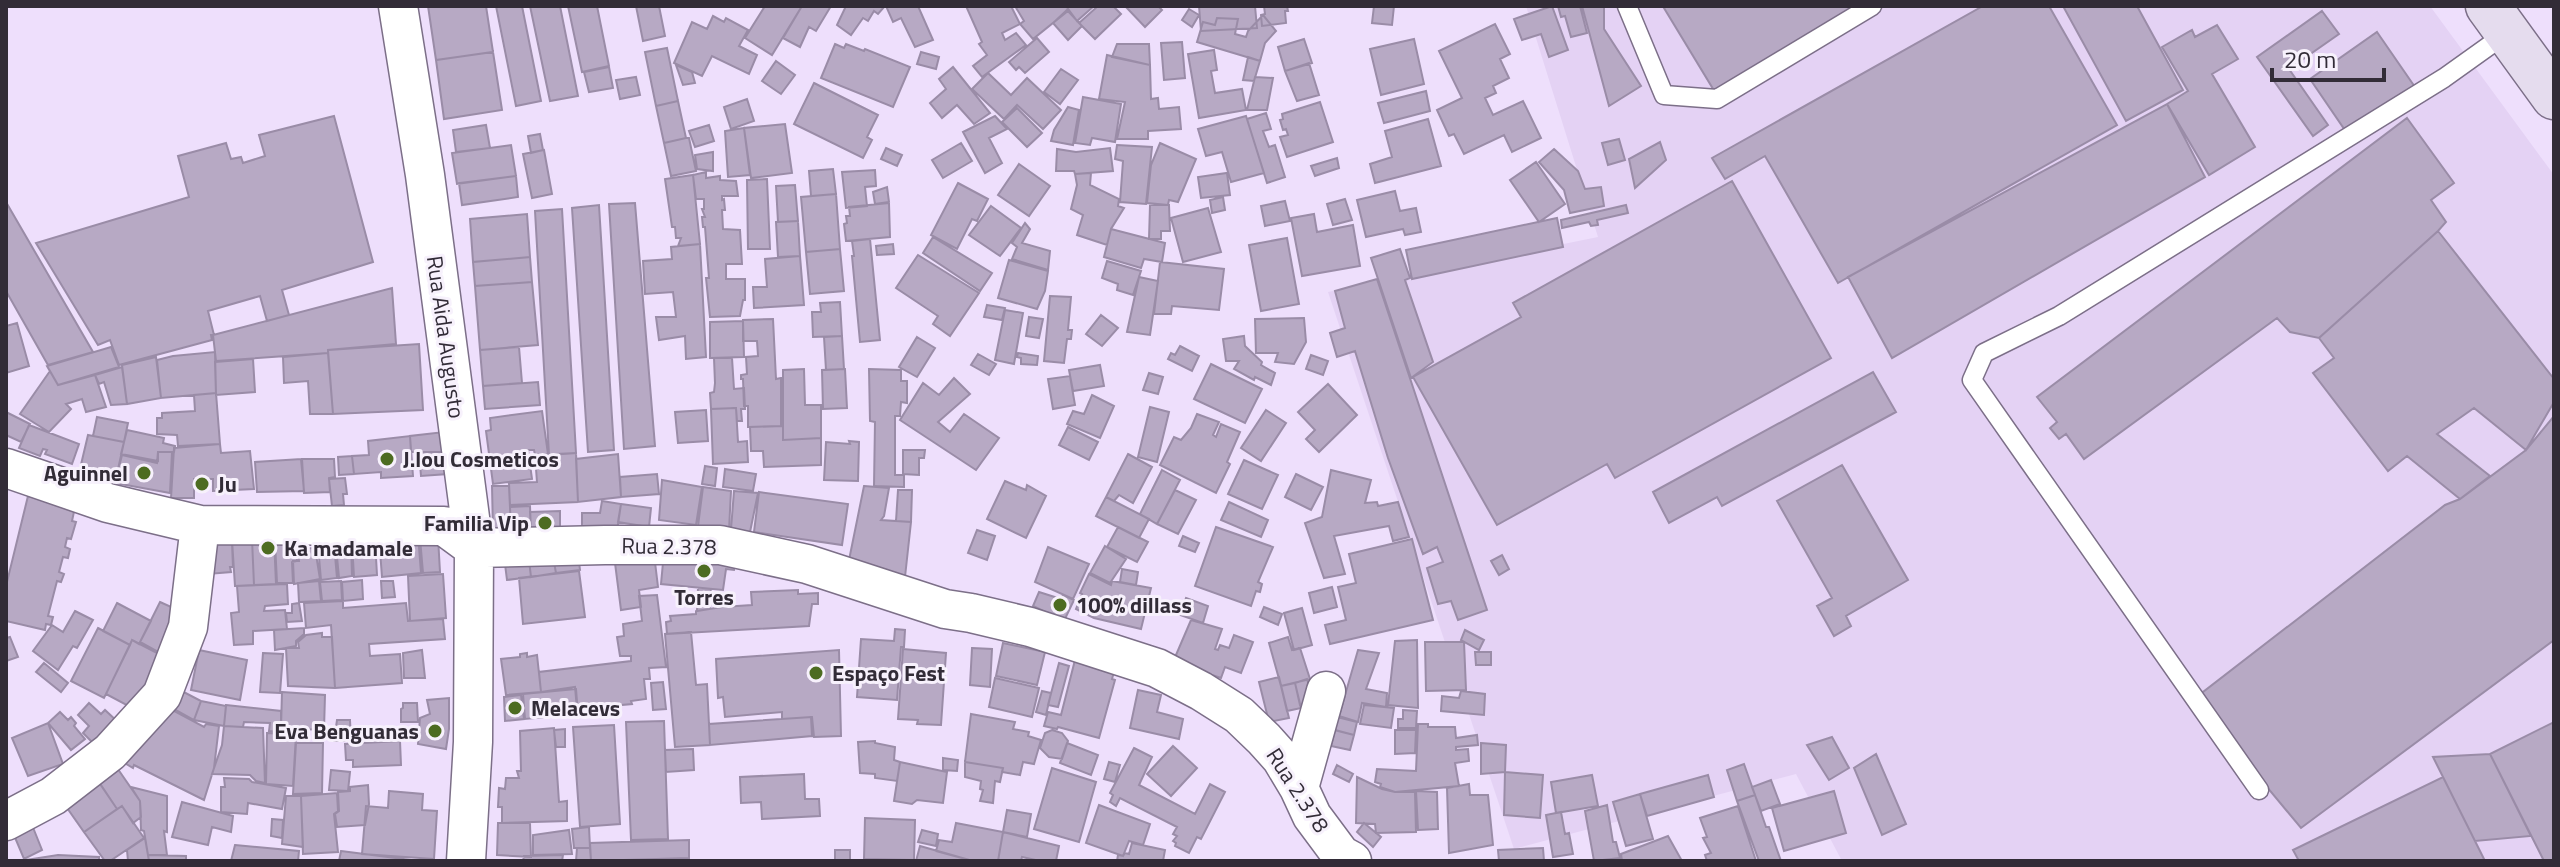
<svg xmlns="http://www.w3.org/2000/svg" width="2560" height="867" font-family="'Titillium Web',sans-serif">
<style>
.built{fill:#e4d2f4}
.building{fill:#b7a9c4;stroke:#9a8ca7;stroke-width:2}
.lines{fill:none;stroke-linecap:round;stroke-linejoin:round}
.service-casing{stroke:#7c6f88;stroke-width:21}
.minor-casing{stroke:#7c6f88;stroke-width:41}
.secondary-casing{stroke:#7c6f88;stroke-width:47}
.service{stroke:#fff;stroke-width:18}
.minor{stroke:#fff;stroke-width:38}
.secondary{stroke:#e5dcee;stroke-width:44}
.poi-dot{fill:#4d6c21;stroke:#f7f1fc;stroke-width:3}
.labels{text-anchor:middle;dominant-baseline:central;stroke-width:6;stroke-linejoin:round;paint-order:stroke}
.street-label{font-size:22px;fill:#322c37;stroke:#f7f1fc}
.poi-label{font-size:22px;font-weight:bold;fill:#322c37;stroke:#f7f1fc;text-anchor:start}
</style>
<rect width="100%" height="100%" fill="#eedffc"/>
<!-- built -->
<path class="built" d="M1526,6h904l124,169v686h-712l-46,-87 -282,75 -186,-557 270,-55z"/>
<!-- building -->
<path class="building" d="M428,6h58l7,46 -57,8z
M496,6h26l19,95 -25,5z
M530,6h30l18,90 -28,5z
M568,6h29l12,60 -27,6z
M636,6h23l6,30 -22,5z
M765,6h37l-30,49 -27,-17z
M802,6h29l-15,25 -7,-4 -9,20 -17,-9z
M846,6h39l-7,8 -4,-3 -6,10 -5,-3 -12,17 -14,-10z
M886,6h32l15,34 -18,7 -14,-29 -8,4z
M966,6h45l9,18 -18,9 3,7 11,-7 10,12 -44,32 -9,-11 14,-11 -8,-11 3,-2z
M1015,6h51l3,4 -36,29 -13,-15 4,-3z
M1066,6h28l-17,15z
M1098,6h15l8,8 -26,25 -16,-16z
M1125,6h33l4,4 -17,17z
M1199,6h56l2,22 -56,3z
M1264,6h23l1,5h-3l1,12 -24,3 -1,-11 4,-1z
M1374,6h20l-2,19 -20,-2z
M1552,6l16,44 -19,7 -8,-23 -19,6 -8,-21z
M1558,6h22l7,27 -16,4 -6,-21 -4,1z
M1582,6h22v23l37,57 -32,20z
M1667,6h196l-145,91 -54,-89z
M1983,6h66l68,119 -279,158 -73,-127 -40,23 -13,-21z
M2063,6h74l46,84 -57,31z
M1189,9l10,6 -7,12 -10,-7z
M1067,10l15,16 -14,14 -15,-17z
M2322,11l17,23 -50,35 39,56 -15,11 -56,-79z
M1263,15l13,16 -11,12 -5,18 -63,-19 6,-20 12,3 2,-7 21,1 -3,15 11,3 2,-6z
M713,16l11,6 2,-4 22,12 -9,16 18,9 -8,19 -37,-18 -10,20 -28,-13 18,-41 15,7z
M1495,24l15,30 -10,5 9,19 -16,8 3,7 -11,5 8,17 30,-14 18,37 -29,14 -8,-17 -40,19 -10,-20 -5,2 -12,-26 25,-12 -23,-47z
M2217,25l21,34 -26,15 43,73 -46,28 -42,-71 21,-13 -26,-44 30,-17 3,7z
M2377,32l40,58 -68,46 -39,-57z
M1037,38l12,14 -24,21 -6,-6 -3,3 -7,-8z
M1304,39l8,24 -27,8 -7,-24z
M1414,39l10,45 -43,11 -11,-46z
M1182,42l3,36 -21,2 -3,-37z
M835,44l9,4 2,-4 18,7 1,-2 45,18 -17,40 -72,-29z
M1117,44h32l1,21 -38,-8z
M667,48l11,53 -22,5 -11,-54z
M1214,50l3,20 -6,1 4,22 27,-4 4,21 -47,8 -11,-64z
M493,52l9,58 -58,9 -8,-59z
M921,52l18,5 -3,12 -19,-5z
M1107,55l43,10 1,34 7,-1 1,11 20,-2 2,22 -33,2v8h-31l8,-37 -26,-3z
M1248,57l12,4 -6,20 -11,-1z
M776,61l19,14 -14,19 -19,-13z
M1309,63l10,32 -22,6 -12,-30z
M676,65l16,7 3,11 -12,2z
M609,67l4,21 -24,4 -5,-20z
M953,67l37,46 -16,11 -17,-19 -15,13 -12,-15 16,-14 -7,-10z
M1061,69l17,11 -18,24 -16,-12z
M988,73l23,22 16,-17 34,32 -18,19 -26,-24 -13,14 -32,-30z
M636,77l4,18 -20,4 -4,-19z
M1255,77l18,1 -6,32h-20z
M814,83l64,32 -11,22 5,3 -9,18 -69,-34z
M1426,91l4,20 -46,12 -6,-20z
M1083,97l38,7 -6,38 -23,-4 -2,7 -15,-2z
M747,99l7,22 -23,8 -7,-22z
M678,101l8,37 -22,5 -8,-37z
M1320,102l13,40 -46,15 -7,-20 8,-2 -2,-6 -3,1 -3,-10 3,-1 -1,-5z
M2167,104l38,73 -313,181 -44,-81z
M1068,107l11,3 -6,35 -22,-4 3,-11z
M1017,108l25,25 -15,14 -25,-25z
M1266,113l5,16 -8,2 6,16 6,-2 10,32 -18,6 -20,-64z
M334,116l39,146 -91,28 7,25 -22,6 -7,-25 -52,15 6,24h-3l1,5 -93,25 -9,-25 -12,5 -62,-102 153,-46 -11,-41 48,-13 5,16 10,-2 2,6 22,-7 -6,-21z
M995,116l12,13 -18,9 13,25 -17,10 -22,-41z
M1246,116l18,57 -33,9 -9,-30 -16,4 -8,-27z
M2407,118l47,65 -23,17 15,22 -8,9 -119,107 -29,-6 -13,-14 -193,141 -18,-25 -7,5 -9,-11 7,-6 -20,-25z
M1428,119l13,47 -66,17 -5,-19 22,-7 -7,-26z
M785,124l7,49 -41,5 -7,-50z
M486,125l4,23 -34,4 -3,-22z
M709,125l5,16 -19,6 -6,-16z
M744,128l6,47 -22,2 -3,-46z
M540,134l3,16 -12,3 -3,-17z
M686,138h3l7,33 -25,5 -7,-33z
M1619,139l6,21 -17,5 -6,-22z
M1660,142l6,18 -31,28 -6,-29z
M961,143l11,18 -29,17 -11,-18z
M1160,143l36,16 -18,43 -9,-2 -1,5 -21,-2 4,-38z
M511,145l5,31 -59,8 -5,-31z
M1117,145l35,2 -6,57 -26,-2 3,-41 -8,-2z
M886,148l16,7 -5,11 -16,-7z
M1110,148l3,23 -38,3 -1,-3h-18l1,-22 19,3z
M1554,149l24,22 7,18 16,-2 3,19 -34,7 -6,-23 -25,-28z
M544,150l8,44 -20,4 -9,-44z
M713,152v19l-16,-2 -2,-14z
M1337,158l2,10 -24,8 -4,-10z
M1536,162l29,42 -26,18 -29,-42z
M1019,164l31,22 -21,30 -31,-21z
M833,169l3,25 -25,2 -2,-25z
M875,170l1,16 -11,1 2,19 -21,2 -4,-36z
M706,172v6l14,-2v4l16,1 2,15h-16v4l2,-1 1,11h-3l1,19 17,1 2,34h-16v15h19v21h-2l-3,16 -30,1 -4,-39h3l-4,-51h-2l-1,-10h3l-3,-8h2v-10h-8l-3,-24z
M1091,173l-1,12 29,14 -1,7 6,2 -13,21 -4,16 -30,-10 6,-20 -12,-6 6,-24 -2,-11z
M1227,173l3,22 -29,3 -3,-21z
M693,175l7,69 -22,2 3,-8h-5l-1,-11h-3l-7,-48z
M516,176l2,21 -56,8 -3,-22z
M767,179l3,70h-22l-1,-69z
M1732,181l99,177 -216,120 -8,-14 -110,61 -84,-148 108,-60 -8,-14z
M958,183l30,16 -11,22 -5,-2 -15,30 -26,-14z
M795,185l3,36 -20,1 -2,-36z
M887,187l2,15 -14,2 -2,-12z
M1395,191l5,20 16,-3 5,24 -16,3 -2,-6 -37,8 -9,-37z
M836,194l4,55 -34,3 -5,-55z
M1223,197l2,13 -13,3 -2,-13z
M1345,199l7,21 -19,5 -6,-21z
M1285,201l5,20 -25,5 -4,-20z
M6,202l87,150 -45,13 -42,-74z
M635,203l20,243 -31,3 -15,-245z
M889,203l1,34 -44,4 -2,-17 3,-1 -1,-7h4l-1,-9z
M599,205l15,245 -26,2 -16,-244z
M1150,205h19l1,26h-9v8h-12z
M1626,205l2,8 -31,7 1,5 -7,1 -2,-4 -27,6 -1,-8z
M991,206l30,22 -21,28 -31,-21z
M1208,208l13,44 -38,10 -12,-44z
M562,209l14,244 -27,2 -14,-244z
M527,214l3,43 -57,5 -3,-43z
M1314,214l3,18 36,-7 7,41 -58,10 -11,-58z
M1557,218l6,29 -151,32 -6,-29z
M798,221l2,35 -22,1 -2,-35z
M1025,223l5,6 -8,14 28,8 -2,19 -36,-11 5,-12 -5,-4z
M1111,229l54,14 -3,19 -18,-3 -3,9 -37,-11z
M2438,231l116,148v23l-28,48 -52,-42 -37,26 53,42 -30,23 -53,-43 -19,15 -75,-98 21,-15 -15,-20z
M933,237l59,36 -12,18 -57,-38z
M1287,238l12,66 -38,7 -12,-66z
M870,239l10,101 -20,2 -8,-86h2l-2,-15z
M700,244l6,113 -20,2 -1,-23 -26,4 -3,-23h20l-3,-25 -28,2 -2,-33 29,-2 -1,-12z
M893,244l1,10 -17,1 -1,-9z
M840,249l4,42 -34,3 -4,-42z
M1400,249l10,29 -5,2 28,82 -22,16 -40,-120z
M918,255l61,38 -29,43 -17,-12 5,-8 -42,-28z
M800,256l4,49 -50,3 -1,-21h14l-2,-28z
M530,257l2,25 -57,4 -2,-24z
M1009,260l39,11 -3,20 -8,18 -39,-11z
M1107,261l34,10 -8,24 -16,-5 1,-6 -16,-6z
M1160,262l64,7 -5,41 -47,-4 -1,8h-17z
M1139,277l19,4 -8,54 -23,-3z
M1377,279l110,331 -29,10 -7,-19 -13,3 -11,-36 16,-6 -6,-15 -14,7 -35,-96 -33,-107 -18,6 -7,-24 15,-5 -10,-37z
M532,282l6,63 -58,5 -5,-64z
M392,288l4,56 -68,6v3l-112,8 -3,-26z
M1050,296l21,1 -3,33h4l-1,9h-4l-3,24 -20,-2z
M840,302l2,34 -29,1 -1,-25h9l-1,-9z
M987,305l18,3 -3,12 -18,-3z
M1005,310l18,3 -9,51 -19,-4z
M1101,315l17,13 -16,18 -16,-12z
M1029,317l14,2 -4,19 -13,-2z
M1304,318l2,24 -12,22 -19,-2 3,-9h-22l-1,-34z
M773,319l3,60 5,-1v48l-33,1v-21h-4l-1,-27h-2v-4l6,-1 -1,-17 12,-1 -1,-15h-14v-21z
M743,321l1,36 -34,1v-36z
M17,323l12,43 -23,7v-47z
M842,336l2,33 -18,1 -2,-33z
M1244,336l1,10 17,16 -1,3 14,8 -4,12 -16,-8 -1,3 -20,-11 5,-8h-13l-3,-22z
M917,337l18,11 -18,29 -18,-10z
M419,344l4,66 -90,4 -5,-64z
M1180,346l19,10 -7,15 -24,-12 3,-6 4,2z
M111,347l8,20 -61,18 -11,-19z
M519,347l3,36 -39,3 -3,-36z
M215,352l1,41 -55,5 -4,-38 16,-4z
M328,353l5,61h-23l-2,-33 -24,2 -1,-26z
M1018,353l20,3 -1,9 -16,-1v-6l-4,-1z
M978,354l18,10 -7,11 -18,-10z
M1311,355l17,6 -5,14 -17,-6z
M156,357l5,41 -34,6 -5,-39z
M714,358h18l2,31 10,-1 1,21h-4l1,12h-5l-1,-13 -25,1 -1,-16 4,-1 1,-9z
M253,359l2,33 -39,3 -1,-33z
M1211,364l51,25 -17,34 -51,-24z
M1100,365l4,21 -31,5 -4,-21z
M122,367l5,37 -16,1 -7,-23 -5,2 -4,-9z
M804,369l1,36h16v33l-38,2v-70z
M845,369l2,39 -24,1 -1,-39z
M869,369l32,1v11h6v22l-6,-1 -1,14h-5v59h9v12l-30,-1 1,-64 -5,-1z
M50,371l8,14 37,-10 11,32 -20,5 -4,-13 -16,5 5,5 -22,23 -29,-18z
M1873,372l23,40 -174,94 -5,-9 -48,26 -16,-31z
M1149,373l14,4 -5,17 -15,-4z
M1070,376l5,29 -22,4 -5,-30z
M954,378l16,16 -32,28 12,10 14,-18 35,24 -23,32 -76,-50 23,-37 16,12z
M538,382l2,23 -55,4 -2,-23z
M1328,384l29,31 -38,37 -13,-13 9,-9 -17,-18z
M216,393l4,51 -42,2 -1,-11 -20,-1v-16h5v-5l33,-2 -1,-16z
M1092,395l22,11 -14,32 -33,-14 6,-13 11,3z
M1150,407l19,5 -12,50 -19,-5z
M736,408l2,34 9,-1 1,21 -35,2 -2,-55z
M706,410l2,31 -30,2 -3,-31z
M1266,410l20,13 -25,38 -20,-13z
M542,411l6,43 -13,1 -1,-5h-6l4,29 -39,5 -7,-53 5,-1 -1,-12z
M6,412l24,12 -9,18 -15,-7z
M1197,414l22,8 -6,13 3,2 5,-13 19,8 -13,30 3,2 -14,29 -56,-28 14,-28 7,3 10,-12z
M2554,416v224l-253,188 -107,-129 251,-194 15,-6 66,-49z
M97,417l31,6 -4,19 -31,-6z
M29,425l50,19 -7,20 -27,-10 2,-4 -4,-1 -3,7 -21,-8z
M783,426v14l38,-2v27l-57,2 -1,-16h-12l-1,-24z
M1068,427l30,15 -9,18 -30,-15z
M127,430l37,8 -1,5 12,3 -1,6h-16v9l-37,-7z
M444,432l2,20h-35l-1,-16z
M88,435l36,7 -9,41 -36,-10z
M410,436l3,40 -32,2v-6l-27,2 -2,-18 17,-1 -1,-14z
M849,441l10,1 -1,39 -34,-1 2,-38 24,2z
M220,444l1,9 29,-2 4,38 -41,2v-12h-19v19h-23l3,-50z
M903,450h22l-1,8h-5v17l-16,-1z
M158,452h14l-2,41 -55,-10 7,-28 35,8z
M419,452h27l2,22 -27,2z
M576,453l2,49 -68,3 -1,-22 28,-1 -2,-27z
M618,454l3,43 -43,5 -2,-43z
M1128,454l24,13 -19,36 -14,-8 -5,6 -8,-4z
M352,456l2,18 -15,1 -1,-18z
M301,459l3,32 -47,1 -2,-30z
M302,459h32l1,18 -6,1 1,14 -26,1z
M1244,460l34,15 -16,34 -34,-15z
M1842,465l66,115 -62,36 5,10 -17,10 -17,-30 15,-8 -55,-97z
M705,466l12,2 -2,18 -13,-2z
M725,469l31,5 -3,17 -30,-4z
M1162,470l18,10 -23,44 -17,-10z
M1331,470l40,10 -6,23 12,-1 1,4 20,-4 11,35 -16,4 -4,-15 -55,10 11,38 -21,4 -19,-55 17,-6z
M657,474l2,20 -38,3 -1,-20z
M1296,474l27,13 -12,23 -26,-13z
M345,478l2,16h-4l1,11 -12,1 -3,-27z
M662,480l40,7 -6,38 -37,-5z
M1005,481l21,9 1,-5 19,11 -20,42 -39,-19z
M492,486h17l2,43 -18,1z
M864,486l25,2 -5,28 -3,4 30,2 -6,55 -58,-7z
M703,487l28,4 -2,39 -31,-4z
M898,490h14l-1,32 -15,-1z
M1175,490l21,10 -18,34 -21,-10z
M734,491l24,2 -8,39 -19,-3z
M759,492l89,12 -6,41 -88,-13z
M28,496l47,11 -3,14 4,1 -5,17 -4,-1 -2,9 5,2 -2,9 -5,-1 -4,15 5,2 -3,8 -4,-1 -9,35 5,1 -2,8 -5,-1 -1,6 -39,-9v-35z
M1106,497l43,22 -10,19 -43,-22z
M602,501l19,3 -4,27 -35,-2v-16h18z
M1229,502l39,18 -7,17 -40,-17z
M621,504l30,4 -2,19 -31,-5z
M530,506l1,26 -20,1 -1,-26z
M560,511v20l-29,1 -1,-20z
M1118,527l30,15 -11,20 -30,-15z
M1216,527l57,20 -15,35 4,2 -2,8 -4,-1 -5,15 -56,-20z
M977,530l18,6 -8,24 -19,-7z
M418,534l3,39 -39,4 -3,-40z
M1183,536l16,7 -4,9 -16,-6z
M438,537l2,35 -17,1 -3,-35z
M274,538l2,46 -22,1 -2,-46z
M252,539l2,46 -19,1 -3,-46z
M1412,539l21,81 -103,24 -5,-19 21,-5 -8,-33 18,-4 -7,-29z
M375,540l2,35 -23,2 -2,-34z
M295,541l2,20 -5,1 1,21h-16l-2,-41z
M232,543l1,24h-3l1,5 -23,2 -2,-29z
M351,543l1,33 -13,2 -3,-32z
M334,544l3,34 -16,2 -3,-34z
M1105,546l21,13 -16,24 -20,-10z
M1048,547l41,17 -16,35 -38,-17z
M315,548l5,31 -26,5 -1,-23h6l-1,-12z
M664,552l72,6 -2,12 -8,-1 -3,21 -62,-6z
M578,554l2,16 -24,3 -3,-16z
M654,554l4,33 -19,3 2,17 -20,3 -6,-47z
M1502,555l7,14 -10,6 -8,-14z
M553,557l3,16 -25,4 -2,-17z
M529,560l2,17 -24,3 -2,-16z
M1122,569l16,3 -2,13 -16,-3z
M579,571l6,46 -62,7 -4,-46z
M443,574l3,44 -36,3 -2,-45z
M1089,574l22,11 1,-4 39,7 -10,41 -47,-11 -18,-9 6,-15 -2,-1z
M362,580l1,19 -20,2 -1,-19z
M319,581l2,20 -22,1 -1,-19z
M341,581l1,19 -20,1 -2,-19z
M381,581h12l2,16 -13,1z
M287,584l1,20 -23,2 -1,5 21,-1 2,19 -34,2v13l-19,1 -3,-32 8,-1 -2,-26z
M1332,587l5,20 -23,6 -5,-20z
M698,588l13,1 -1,20 -13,2z
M798,590v4l20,-1v11h-6l-3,22 -142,8 -1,-12 5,-1 -1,-5 26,-2v-3l26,-4 30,-2 -1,-13z
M1039,592l22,7 2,-4 11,5 -10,21 -31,-15z
M657,595l9,72 -17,1 1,11h-6l2,20 -15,2 1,3 -55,5 -2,-22 -34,5 -2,-20 92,-11v-5h-11l-3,-19 7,-1 -1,-12 19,-3 -3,-25z
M1186,598l22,8 -5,17 -23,-8z
M343,601v7l63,-5 2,18 35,-2 2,20 -76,5 1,12 30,-2 2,29 -67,5 -4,-63 -25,3 -2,-25z
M160,602l18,8 -9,48 -29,-16z
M117,603l34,18 -12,23 -7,-4 -2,5 -27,-14z
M299,603l3,18 -15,1 -1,-9h6v-9z
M1264,607l18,7 -4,11 -18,-8z
M1302,608l10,37 -18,5 -10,-37z
M75,611l18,9 -16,28 -4,-2 -15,24 -25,-19 19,-26 11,7z
M1191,620l31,9 -7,20 3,1 2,-5 9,3 5,-13 19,7 -12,31 -16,-6 -4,11 -48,-16z
M98,628l32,17 -26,53 -33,-17z
M304,628v6l-8,7v5l-21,4 -1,-20z
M895,629l10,1 -1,17h-3l-4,53 -40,-3 4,-58 33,2z
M1465,630l19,10 -5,10 -18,-10z
M691,632l5,53 11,-1 3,61 -35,2 -10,-113z
M322,633v4h10l3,51 -47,-2 -2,-38h13l-1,-6 8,-7z
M10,637l8,20 -12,4v-23z
M1288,637l4,13 8,-2 10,31 -29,7 -12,-43z
M132,640l29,15 -27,54 -28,-15z
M1417,640l1,68 -30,-3 7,-64z
M1425,642h39l2,48 -40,1z
M1003,643l42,9 -8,33 -41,-9z
M972,648l20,1 -2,38 -20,-2z
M903,649l43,4 -5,72 -24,-1 1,-4 -20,-1z
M199,650l48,10 -7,40 -49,-10z
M422,650l3,28h-21l-1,-25z
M839,650l2,86 -27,1 -2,-20 -30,2v-7l-57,5 -2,-20 -5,1 -2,-39z
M1358,650l21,3 -13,36 21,4 -1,14 -24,-4 -4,19 -19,-6z
M1475,652h16v13h-15z
M263,653l20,1 -3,39 -20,-1z
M527,653v4l10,-2 4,37 -35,3 -5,-36 19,-2v-3z
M1075,660l40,8 -3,11 3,1 -16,58 -41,-11 -1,2 -13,-3 4,-14 13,3z
M44,663l24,20 -7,9 -25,-20z
M1059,663l10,3 -11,41 -10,-2z
M1279,677l10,41 -20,4 -10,-40z
M995,678l44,10 -7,29 -43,-10z
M1307,679l7,23 -14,3 -5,-22z
M663,682l3,27 -13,1 -2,-27z
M1295,683l6,25 -14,3 -6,-25z
M176,688l25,13 -7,19 -27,-15z
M576,689l2,25 -53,5 -2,-25z
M1138,690l23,5 -4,17 26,7 -4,20 -49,-11z
M1042,691l9,2 -5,22 -10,-3z
M1461,691l24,3 -1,21 -43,-4 1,-15 17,2z
M282,692l43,3 -1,35 -43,-2z
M521,695l3,24 -19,2 -1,-24z
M449,698v31l-3,20 -28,-5 2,-26 10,-4 -3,-14z
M201,701l25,5 -2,20 -30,-6z
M89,703l12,11 4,-4 15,14 -23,23 -14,-14 6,-7 -11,-11z
M403,703h14l1,19h-17v-13l2,-1z
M226,705l55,6v21l-12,-1 1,-8 -26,-1 -1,5 -19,-1z
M1364,705l30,3 -3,20 -31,-4z
M165,706l39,21 2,-3 13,2 -5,42 -10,32 -70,-35 -1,3 -15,-9z
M1403,710l14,1 -1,17h-18v-9h5z
M60,712l8,8 3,-3 5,6 -2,3 11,13 -14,11 -23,-27z
M971,714l44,8 -2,7 16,3 -1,4 13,4 -7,24 -11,-2 -3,13 -18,-3 1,-4 -38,-6z
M811,717l1,19 -102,9 -1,-21z
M1337,717l20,5 -3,13 -20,-5z
M337,720h13l1,21h-17z
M664,721l4,118 -37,1 -5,-118z
M2554,722v139h-10l-54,-107z
M48,723l15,41 -35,12 -16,-38z
M1418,724h10v3h27l1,11 21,-3 1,10 -22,2v3l12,-1 1,12 -14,2 4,23 -64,6 -15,-5 1,-3 -6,-2 2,-13 39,2z
M614,725l6,99 -40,3 -7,-100z
M224,726l39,2 2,55 -9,-2 -6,-6 -38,-1 10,-29z
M554,728l5,74 8,-1v20l-65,2v-16h-4l1,-19 6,1 1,-11h13l-2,-7h4l-1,-40z
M565,729v18h-9l-2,-17z
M1052,730l10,3 6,8 -6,18 -13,-2 -9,-9 5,-15z
M1335,730l19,5 -4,15 -19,-4z
M1395,730h21l-1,23 -20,1z
M267,733l29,2 -3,51 -27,-2z
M1832,737l17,31 -20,12 -22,-35z
M400,741l1,24 -48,2v-7h-7l-1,-16z
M875,741v2l20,4 -1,13 6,2 -3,19 -22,-3v-4l-15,-1 -2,-31z
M296,743h27l-1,50 -29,1z
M1067,743l31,12 -7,20 -31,-12z
M1481,743l25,2 -1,27 -24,2z
M1173,746l24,22 -26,28 -24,-22z
M1134,748l18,9 -13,28 56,29 15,-30 15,8 -24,47 -4,-2 -8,16 -14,-7 1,-3 -3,-2 4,-5 -4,-2 4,-7 -57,-29 -4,8 -6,-4 3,-7 -3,-2z
M693,749l1,21 -28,2 -1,-22z
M1876,754l30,70 -24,11 -28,-67z
M2490,754l41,82 -56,5 -42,-84z
M943,758l15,2 -1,11 -14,-1z
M113,762l27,39 1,16 -8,6 -11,-17 -5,3 -23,-34z
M900,762l47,10 -4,31 -26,-3 -5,4 -18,-3z
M965,762l38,6 -3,14 -5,-1 -2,22 -13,-2 3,-11 -3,-1 1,-8 -16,-4z
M1109,762l11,3 -5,17 -11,-3z
M1744,764l11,31 -18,6 -10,-31z
M1337,765l16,9 -4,8 -16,-8z
M1052,768l44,14 -17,60 -45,-13z
M331,770l19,2 -2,19 -19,-1z
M1505,772l38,3 -3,43 -36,-3z
M804,774l1,25h14l1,17 -58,3 -1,-17 -20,1 -1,-26z
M1592,775l6,31 -42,7 -5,-31z
M1708,775l6,22 -67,19 -7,-22z
M1357,777l25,12 13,3h20l1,40 -40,1 -1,-9 -19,-1z
M2443,777l42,84h-186l-6,-11z
M224,778l25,1 3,3 34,6 -4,21 -34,-6 -1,11 -26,-2v-25h4z
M1771,780l9,24 -19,7 -9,-24z
M99,782l18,27 -33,23 -19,-27z
M1469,784l1,11h18l5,50 -44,8 -2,-65z
M368,785l1,19 -4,21 -28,2 -2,-13 4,-3 -1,-19 12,-1v-4z
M131,787l36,9v36l-3,-1 3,24h-19l-4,-24 -3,-1 -1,-29z
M389,791l34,3 -1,16 15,1 -3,48 -72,-5 4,-48 22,2z
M1416,791l21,1 1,37 -20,1z
M1834,791l12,42 -62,18 -12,-43z
M337,793l1,18 -4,3 4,38 -35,2 -2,-58z
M1640,794l13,45 -27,7 -13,-44z
M1755,795l11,32h3l12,34h-22l-22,-60z
M286,796h15l2,51 -21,-3z
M182,802l51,14 -2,16 -19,-5 -4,18 -36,-8z
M1099,805l51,19 -7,21 -14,-4 -6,15 -37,-13z
M1607,805l6,37h3l4,16 -26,3 -9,-50z
M122,806l22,32 -34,23h-5l-21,-29z
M1738,806l18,55h-49l-2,-6 6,-2 -8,-15 4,-1 -7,-19z
M1007,810l24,4 -4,23 -24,-5z
M1561,812l4,22 4,-1 4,21 -20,3 -7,-42z
M28,815l14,35 -18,9 -13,-31z
M865,818l50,2 -1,40 -50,-1z
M272,819l11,1 -1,18 -11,-2z
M498,823h32l1,34 -34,-2z
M956,823l47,9 -5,29h-25l-37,-10 3,-11 13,2z
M1364,823l17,14 -8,10 -16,-15z
M589,827l1,21h-16l-2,-19z
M569,830l3,24 -39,1v-20z
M922,830l16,4 -2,12 -18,-4z
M1003,832l56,14 -3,15h-16l-18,-4 -1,4h-23z
M1668,836l14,25h-60l-1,-7z
M145,838l4,23h-21l-1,-11z
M689,840v18l-98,3 -1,-18z
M1132,843l33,7 -2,11h-46l1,-6 5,1 2,-3 4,1z
M235,845l64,6 -1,10h-67z
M920,846l53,15h-57z
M577,848h13l1,13h-15z
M1543,848l1,13h-45l-1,-11z
M835,850h15v11h-15z
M341,851l78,10h-80z
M58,855l41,2v3l3,1 -76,-1z
M148,855l38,1v5h-37z
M563,855l-1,6h-39l1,-5z"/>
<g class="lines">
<!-- service casing -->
<g class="service-casing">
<path id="service" d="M1627,6l37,89 53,4 155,-93
M2259,790l-287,-410 12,-27 75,-37 385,-238 63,-45"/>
</g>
<!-- minor casing -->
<g class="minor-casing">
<path id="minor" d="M398,6l27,169 49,373 -1,194 -7,119
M6,468l102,35 92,22 244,1 30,22 131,-3h115l87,19 138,45 26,4 59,14 127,41 44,23 38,24 25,24 17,19 18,30 13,28 29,39 11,6
M1299,788l27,-97
M6,821l47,-25 57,-44 52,-57 26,-68 12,-102"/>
</g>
<!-- secondary casing -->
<g class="secondary-casing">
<path id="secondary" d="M2488,6l66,91"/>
</g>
<!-- service -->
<use href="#service" class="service"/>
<!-- minor -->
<use href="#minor" class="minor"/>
<!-- secondary -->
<use href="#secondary" class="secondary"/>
</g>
<!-- markers -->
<g class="poi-dot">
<circle cx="387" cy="459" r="8"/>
<circle cx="144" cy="473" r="8"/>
<circle cx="202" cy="484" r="8"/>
<circle cx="545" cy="523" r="8"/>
<circle cx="268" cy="548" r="8"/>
<circle cx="704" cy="571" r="8"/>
<circle cx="1060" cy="605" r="8"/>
<circle cx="816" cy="673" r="8"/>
<circle cx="515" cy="708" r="8"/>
<circle cx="435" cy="731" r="8"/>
</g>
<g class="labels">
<!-- street labels -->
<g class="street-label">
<text transform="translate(446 337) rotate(82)">Rua Aida Augusto</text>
<text transform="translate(669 546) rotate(1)">Rua 2.378</text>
<text transform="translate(1298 790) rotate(57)">Rua 2.378</text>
</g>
<!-- poi labels -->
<g class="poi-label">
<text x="403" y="459">J.lou Cosmeticos</text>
<text x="128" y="473" text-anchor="end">Aguinnel</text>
<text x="218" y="484">Ju</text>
<text x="529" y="523" text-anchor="end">Familia Vip</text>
<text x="284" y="548">Ka madamale</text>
<text x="704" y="597" text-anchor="middle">Torres</text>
<text x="1076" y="605">100% dillass</text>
<text x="832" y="673">Espaço Fest</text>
<text x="531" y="708">Melacevs</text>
<text x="419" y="731" text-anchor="end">Eva Benguanas</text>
</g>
</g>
<!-- border -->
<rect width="2560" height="867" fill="none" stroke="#322c37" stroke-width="16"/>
<!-- scale -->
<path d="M2272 68v12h112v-12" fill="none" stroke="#322c37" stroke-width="4"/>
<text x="2284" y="68" font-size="24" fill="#322c37" stroke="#f7f1fc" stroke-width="6" paint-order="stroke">20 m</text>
</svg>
